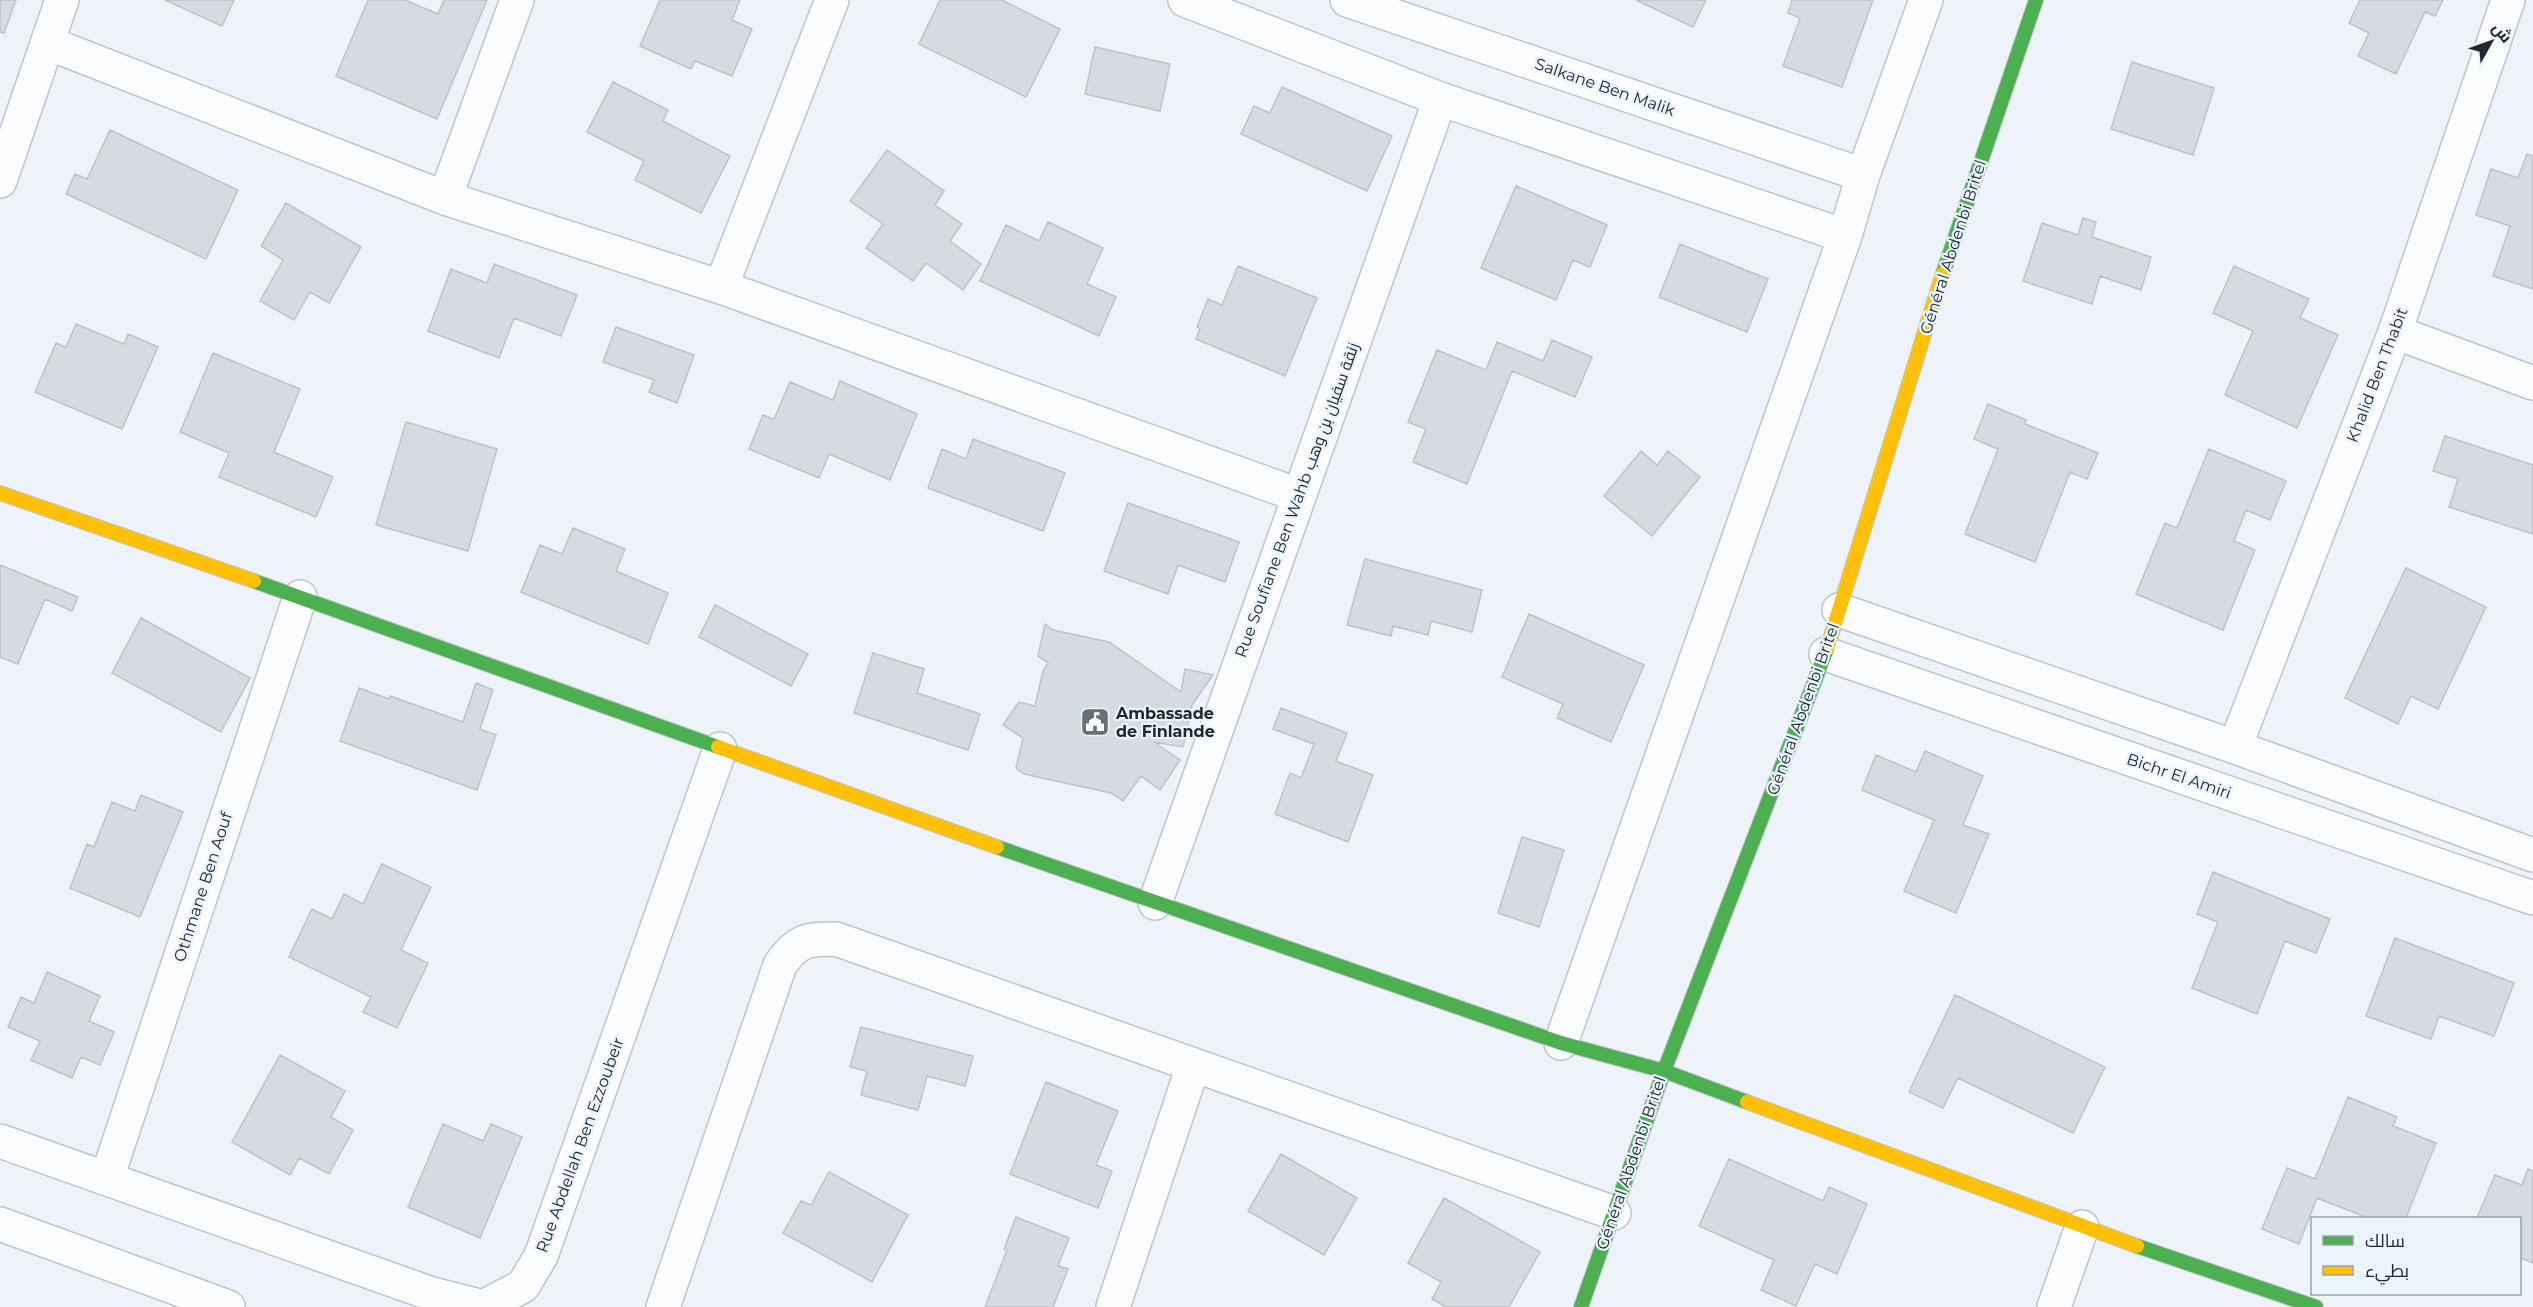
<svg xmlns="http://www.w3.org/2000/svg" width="2533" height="1307" font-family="Montserrat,Cairo,sans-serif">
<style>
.building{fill:#d5dbe0;stroke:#bdc3c7;stroke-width:1.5}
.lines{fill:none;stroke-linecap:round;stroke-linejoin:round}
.street-casing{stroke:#bfc5c9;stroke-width:36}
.fast-casing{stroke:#bfc5c9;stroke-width:16}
.slow-casing{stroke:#bfc5c9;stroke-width:16}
.street{stroke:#fcfdfe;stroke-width:33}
.fast{stroke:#4caf50;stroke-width:14}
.slow{stroke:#ffc107;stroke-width:14}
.labels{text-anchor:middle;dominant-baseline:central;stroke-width:4.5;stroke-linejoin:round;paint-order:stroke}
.street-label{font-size:16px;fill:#22292e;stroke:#e9f4fc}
.poi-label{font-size:16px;font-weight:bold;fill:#22292e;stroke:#e9f4fc;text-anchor:start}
</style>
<rect width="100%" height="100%" fill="#edf3f8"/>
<!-- building -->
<path class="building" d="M0,0h16l-12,33 -4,-1z
M165,0h69l-12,26z
M368,0h37l33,14 6,-14h43l-50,119 -101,-43z
M660,0h80l-8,20 20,9 -20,47 -37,-15 -4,8 -51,-23z
M940,0h62l58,29 -34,68 -107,-53z
M1636,0h70l-13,27z
M1792,0h81l-31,87 -59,-21 17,-48 -12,-5z
M2360,0h83l-8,16 -10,-4 -29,62 -38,-18 11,-23 -20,-10z
M1095,47l75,17 -10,47 -75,-17z
M2132,62l82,26 -21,67 -82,-26z
M613,82l55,28 -5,11 67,35 -29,57 -66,-33 9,-19 -57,-29z
M1282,87l110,49 -25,55 -126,-57 13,-28 16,7z
M110,130l128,60 -32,69 -140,-65 9,-20 12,5z
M887,150l57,41 -9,14 27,19 -12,17 31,23 -18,26 -37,-27 -13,18 -47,-33 17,-24 -33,-23z
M2527,154l6,2v133l-40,-13 17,-50 -34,-11 15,-46 27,9z
M1516,186l91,39 -17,42 -17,-7 -17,40 -75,-32z
M286,203l75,44 -32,56 -19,-11 -16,28 -34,-19 23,-41 -22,-14z
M2083,218l13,4 -4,15 59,20 -10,33 -41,-14 -8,28 -69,-23 19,-58 36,12z
M1048,222l55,26 -16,36 29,13 -17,39 -119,-55 26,-56 33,16z
M1680,244l88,35 -21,53 -88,-35z
M494,264l83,31 -16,41 -47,-18 -15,40 -71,-27 23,-62 36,14z
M1238,266l79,32 -32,78 -89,-37 4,-10 -3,-2 11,-28 14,6z
M2234,266l75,33 -9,19 38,17 -41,93 -72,-33 28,-64 -40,-18z
M76,324l48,20 4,-10 30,13 -36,82 -87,-37 21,-49 10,4z
M616,327l78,28 -17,48 -28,-11 5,-12 -51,-18z
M1552,340l40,17 -17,40 -63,-26 -45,113 -54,-22 13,-33 -18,-7 29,-72 49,20 11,-28 46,19z
M213,353l87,36 -26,63 59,25 -17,40 -97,-40 10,-24 -49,-21z
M840,381l77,33 -27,66 -61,-26 -10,24 -70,-29 14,-34 11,4 16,-37 43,18z
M1988,404l38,16 -1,4 73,29 -11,26 -17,-7 -35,90 -70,-28 33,-85 -24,-10z
M406,422l91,27 -29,102 -92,-26z
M2445,436l88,29v69l-84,-27 9,-28 -25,-8z
M973,439l92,34 -22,58 -115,-43 14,-39 24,10z
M2209,449l77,32 -16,39 -24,-10 -12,31 21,9 -32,80 -87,-36 29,-71 12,5z
M1641,451l16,14 11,-14 32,26 -48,59 -48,-40z
M1128,503l111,39 -14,40 -47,-17 -10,29 -64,-23z
M573,528l52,21 -9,22 52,22 -20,51 -127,-52 19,-47 22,9z
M1365,559l117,31 -10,42 -41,-11 -3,14 -35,-9 -2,10 -44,-11z
M0,565l78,32 -6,14 -27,-12 -27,65 -18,-7z
M2406,568l80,39 -48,102 -27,-13 -13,28 -53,-26z
M715,605l93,49 -17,32 -92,-49z
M1529,614l115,51 -33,77 -54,-24 6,-14 -61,-27z
M141,618l109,60 -29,54 -109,-59z
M1045,624l8,6 56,12 72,50 4,-23 28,6 -21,30 -9,42 -29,-5 26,18 -20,30 -19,-14 -18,25 -12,-8 -87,-19 -8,-6 7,-30 -20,-13 16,-23 16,4 8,-35 5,-8 -10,-7z
M873,653l51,16 -7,24 63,21 -12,36 -114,-37z
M476,683l17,7 -13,39 16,6 -19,55 -137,-49 19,-53 30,11 1,-3 73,26z
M1281,708l66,25 -11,28 37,14 -25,67 -73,-28 15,-41 11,5 13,-34 -41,-15z
M1925,751l58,25 -20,49 26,9 -33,79 -52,-22 30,-71 -72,-30 14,-35 40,17z
M141,795l42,17 -43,105 -70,-29 17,-44 7,3 18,-45 23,9z
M1522,837l42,13 -25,77 -41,-14z
M382,864l49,23 -30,63 27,13 -31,65 -34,-16 8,-15 -82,-40 23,-48 20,10 12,-25 19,10z
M2213,872l117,47 -14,34 -31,-12 -28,73 -65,-26 26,-66 -21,-8z
M2395,938l119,45 -20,53 -55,-20 -8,23 -65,-23z
M47,972l53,24 -11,25 25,11 -14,33 -19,-8 -9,21 -41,-18 9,-19 -32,-14 13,-30 13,6z
M1955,995l150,72 -32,66 -115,-55 -15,30 -34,-16z
M861,1027l112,29 -8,30 -38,-10 -9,34 -57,-15 6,-24 -17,-4z
M280,1055l65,36 -14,26 22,13 -24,44 -30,-16 -9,17 -58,-33z
M1046,1082l72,29 -22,54 16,6 -14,37 -88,-34z
M2348,1097l49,20 -4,9 43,17 -30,75h-38l-51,-20 -18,46 -37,-15 25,-61 28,11z
M443,1124l40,17 8,-17 31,13 -42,101 -72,-31z
M1281,1154l76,44 -33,57 -76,-44z
M1729,1159l94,42 6,-14 38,17 -30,70 -22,-10 -19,42 -35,-16 13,-30 -75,-34z
M2528,1169l5,2v92l-12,-5 -1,3v-43h-43l18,-43 27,10z
M829,1172l79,43 -36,67 -89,-49 18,-32 10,4z
M1444,1198l96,54 -31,55h-63l-14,-8 9,-17 -33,-19z
M1016,1217l53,21 -11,28 10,3 -15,38h-68l22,-57 -3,-1z"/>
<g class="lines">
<!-- street casing -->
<g class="street-casing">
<path id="street" d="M1185,0l255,99 405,137
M1347,0l516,175
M48,43l397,155 276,89 577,208
M0,181l62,-181
M445,198l72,-198
M721,287l111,-287
M2395,332l138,51
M1839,610l396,137 298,108
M1826,654l707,244
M2235,747l160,-415 113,-332
M1155,903l285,-804
M1561,1043l284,-807 18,-61 63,-175
M0,1141l432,153 51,13 40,-21 18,-30 179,-507
M107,1178l193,-581
M0,1224l228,83
M663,1307l117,-342c17,-25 27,-26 56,-26l778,274
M1113,1307l80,-241
M2054,1307l28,-80"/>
</g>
<!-- fast casing -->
<g class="fast-casing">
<path id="fast" d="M1943,273l93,-273
M254,581l464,166
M997,847l564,196 103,28 83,31
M2137,1246l179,61
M1581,1307l83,-236 163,-422"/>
</g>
<!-- slow casing -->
<g class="slow-casing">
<path id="slow" d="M0,493l254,88
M1827,649l116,-376
M718,747l279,100
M1747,1102l390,144"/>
</g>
<!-- street -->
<use href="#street" class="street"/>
<!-- fast -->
<use href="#fast" class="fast"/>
<!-- slow -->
<use href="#slow" class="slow"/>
</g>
<!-- icons -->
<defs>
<g id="civic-square" transform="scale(1.5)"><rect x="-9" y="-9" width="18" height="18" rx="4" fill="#697075" stroke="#e9f4fc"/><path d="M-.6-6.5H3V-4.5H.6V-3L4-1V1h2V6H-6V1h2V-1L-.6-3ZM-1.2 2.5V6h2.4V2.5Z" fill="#fff"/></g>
</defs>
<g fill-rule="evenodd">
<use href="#civic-square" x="1095" y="722"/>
</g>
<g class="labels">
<!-- street labels -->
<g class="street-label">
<text transform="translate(1605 87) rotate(19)">Salkane Ben Malik</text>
<text transform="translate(1953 247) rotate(-72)">Général Abdenbi Britel</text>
<text transform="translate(2377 375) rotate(-69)">Khalid Ben Thabit</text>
<text transform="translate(1297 500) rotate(-70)">Rue Soufiane Ben Wahb زنقة سفيان بن وهب</text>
<text transform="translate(1803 709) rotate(-70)">Général Abdenbi Britel</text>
<text transform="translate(2179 776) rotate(19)">Bichr El Amiri</text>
<text transform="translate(203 887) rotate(-72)">Othmane Ben Aouf</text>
<text transform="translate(580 1145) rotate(-70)">Rue Abdellah Ben Ezzoubeir</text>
<text transform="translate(1631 1163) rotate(-71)">Général Abdenbi Britel</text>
</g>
<!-- poi labels -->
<g class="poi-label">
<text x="1116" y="713">Ambassade<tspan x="1116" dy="18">de Finlande</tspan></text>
</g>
</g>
<!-- legend -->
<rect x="2311" y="1217" width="210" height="78" fill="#e9f4fc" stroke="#99a3aa" stroke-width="1.5"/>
<rect x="2323" y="1236" width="30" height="9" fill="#4caf50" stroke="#99a3aa" stroke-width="1.5"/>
<text x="2365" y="1247" font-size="18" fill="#22292e">سالك</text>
<rect x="2323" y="1266" width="30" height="9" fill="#ffc107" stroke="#99a3aa" stroke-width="1.5"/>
<text x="2365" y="1277" font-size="18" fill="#22292e">بطيء</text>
<!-- north arrow -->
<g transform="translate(2491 42) rotate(50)" stroke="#e9f4fc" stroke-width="4.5" paint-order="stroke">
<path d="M0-4.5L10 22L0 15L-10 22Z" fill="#22292e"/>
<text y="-9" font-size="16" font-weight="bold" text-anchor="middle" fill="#22292e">ش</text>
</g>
</svg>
